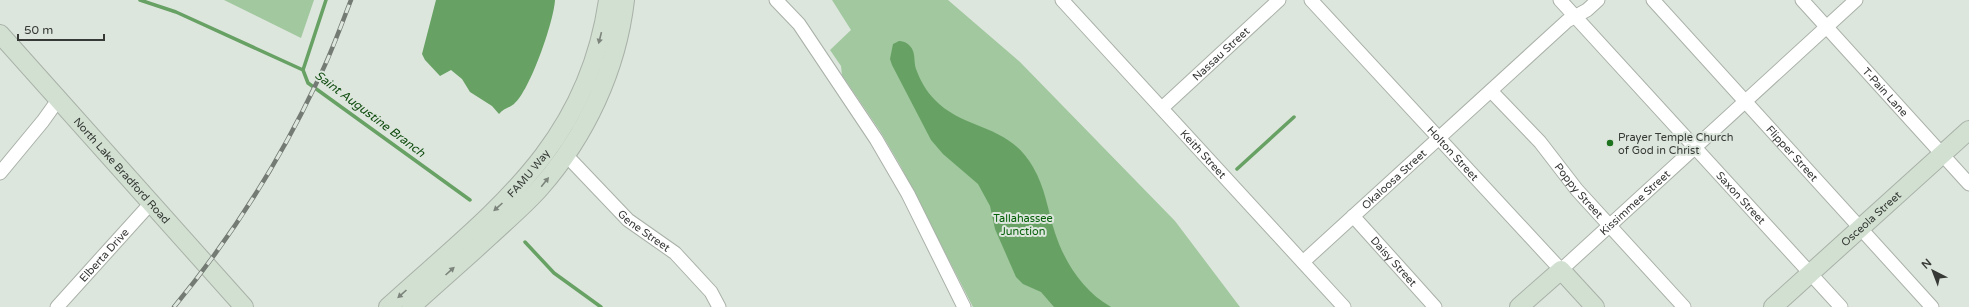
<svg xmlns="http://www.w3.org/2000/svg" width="1969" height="307" font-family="'Varela Round',sans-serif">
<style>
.green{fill:#a1c89e}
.water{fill:#67a164}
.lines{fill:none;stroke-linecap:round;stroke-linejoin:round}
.stream{stroke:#67a164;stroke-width:3.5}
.street-casing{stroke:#a9b1a8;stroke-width:15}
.secondary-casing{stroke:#a9b1a8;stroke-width:20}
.street{stroke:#fff;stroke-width:13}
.secondary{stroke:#d1e0d0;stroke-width:18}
.rail-casing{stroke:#747a74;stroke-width:4.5}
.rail{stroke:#dde6dd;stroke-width:3;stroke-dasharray:9;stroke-linecap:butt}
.oneway{fill:#7c847b}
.poi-dot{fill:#1e731e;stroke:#dde6dd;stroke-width:1.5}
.labels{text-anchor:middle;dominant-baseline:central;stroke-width:4;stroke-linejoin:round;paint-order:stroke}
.street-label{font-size:11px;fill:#363936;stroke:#dde6dd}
.poi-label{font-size:11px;fill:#363936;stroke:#dde6dd;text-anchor:start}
.park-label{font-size:11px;fill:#06600a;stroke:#dde6dd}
.water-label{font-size:12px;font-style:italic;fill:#104d10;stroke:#dde6dd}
</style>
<rect width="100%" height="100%" fill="#dde6dd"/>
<!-- green -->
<path class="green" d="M224,0h90l-13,38z
M832,0h116l72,62 155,159 65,86h-267l-73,-142 -20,-34 -38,-56 -1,-9 -11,-16 21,-20z"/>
<!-- water -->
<path class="water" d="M436,0h119c-1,21 -25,91 -41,104 -5,4 -11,5 -15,10l-7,-8 -22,-14 -8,-13 -11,-9 -11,6 -15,-16 -3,-6z
M899,41c6,0 12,4 14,10 2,5 1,12 3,18 4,11 10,22 19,31 30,31 73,23 98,67 12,20 15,44 22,66 10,30 28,58 56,74h-57l-13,-15 -18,-8 -7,-7 -21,-48 -5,-23 -12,-22 -35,-30 -12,-14 -39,-75 -2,-6 3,-15z"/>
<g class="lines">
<!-- stream -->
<path class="stream" d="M140,0l36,12 127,58
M326,0l-23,70 5,13 162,117
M1237,169l57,-52
M525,242l29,31 47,34"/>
<!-- street casing -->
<g class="street-casing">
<g id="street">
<path d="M776,0l23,24 77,115 32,55 56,113"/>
<path id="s1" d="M1062,0l282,307"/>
<path id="s2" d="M1311,0l250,270 295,-270"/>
<path id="s3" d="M1560,0l281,307"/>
<path id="s4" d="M1653,0l279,307"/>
<path id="s5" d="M1802,0l167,184"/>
<path id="s6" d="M1491,91l49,51 37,48 107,117"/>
<path id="s7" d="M1162,108l117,-108"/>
<path id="s8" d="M566,155l62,65 47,33 36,39 8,15"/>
<path d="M0,173l43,-52 15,-21"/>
<path id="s9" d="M1353,216l82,91"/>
<path id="s10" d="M1303,262l264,-241 20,-11 11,-10"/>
<path id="s11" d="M57,307l94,-104"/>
</g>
</g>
<!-- secondary casing -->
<g class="secondary-casing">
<g id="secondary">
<path id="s12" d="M0,34l244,273"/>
<path id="s13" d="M388,307c102,-93 199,-159 220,-307"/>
<path d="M411,307c26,-24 53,-47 79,-71 17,-16 35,-31 50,-48 46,-52 77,-119 85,-188"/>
<path d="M1519,307l42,-37 34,37"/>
<path id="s14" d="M1773,307l196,-177"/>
</g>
</g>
<!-- street -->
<use href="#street" class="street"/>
<!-- secondary -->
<use href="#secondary" class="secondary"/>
<!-- rail casing -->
<g class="rail-casing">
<path id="rail" d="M174,307c56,-68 104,-143 142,-223 14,-27 24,-56 35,-84"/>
</g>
<!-- rail -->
<use href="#rail" class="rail"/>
</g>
<!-- one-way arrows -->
<defs><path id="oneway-solid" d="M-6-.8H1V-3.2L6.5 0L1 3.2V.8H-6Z"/></defs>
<g class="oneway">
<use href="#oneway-solid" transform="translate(600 38) rotate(104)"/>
<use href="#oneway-solid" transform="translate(545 182) rotate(-51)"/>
<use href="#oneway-solid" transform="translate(498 207) rotate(138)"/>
<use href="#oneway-solid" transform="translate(450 271) rotate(-42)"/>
<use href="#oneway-solid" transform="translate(402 294) rotate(138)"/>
</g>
<!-- markers -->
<circle class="poi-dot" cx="1610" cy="143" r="4"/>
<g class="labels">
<!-- street labels -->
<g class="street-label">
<text stroke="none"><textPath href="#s7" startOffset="80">Nassau Street</textPath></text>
<text stroke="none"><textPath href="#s5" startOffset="124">T-Pain Lane</textPath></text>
<text stroke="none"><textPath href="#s1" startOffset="209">Keith Street</textPath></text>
<text stroke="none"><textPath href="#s2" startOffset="209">Holton Street</textPath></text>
<text stroke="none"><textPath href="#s4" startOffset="207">Flipper Street</textPath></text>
<text stroke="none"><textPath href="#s12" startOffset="183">North Lake Bradford Road</textPath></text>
<text stroke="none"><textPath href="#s13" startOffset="194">FAMU Way</textPath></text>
<text stroke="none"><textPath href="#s10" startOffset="123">Okaloosa Street</textPath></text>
<text stroke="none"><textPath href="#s6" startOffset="133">Poppy Street</textPath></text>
<text stroke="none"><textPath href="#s3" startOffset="268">Saxon Street</textPath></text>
<text stroke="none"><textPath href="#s2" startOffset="468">Kissimmee Street</textPath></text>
<text stroke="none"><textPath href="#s14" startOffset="132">Osceola Street</textPath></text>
<text stroke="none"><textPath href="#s8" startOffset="109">Gene Street</textPath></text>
<text stroke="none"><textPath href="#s11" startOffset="70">Elberta Drive</textPath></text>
<text stroke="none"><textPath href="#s9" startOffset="61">Daisy Street</textPath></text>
</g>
<!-- poi labels -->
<g class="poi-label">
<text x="1618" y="137">Prayer Temple Church<tspan x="1618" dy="13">of God in Christ</tspan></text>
</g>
<!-- park labels -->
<g class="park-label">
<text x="1023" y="218">Tallahassee<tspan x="1023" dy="13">Junction</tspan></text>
</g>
<!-- water labels -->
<g class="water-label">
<text transform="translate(370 114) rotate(37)">Saint Augustine Branch</text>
</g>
</g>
<!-- north arrow -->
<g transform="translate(1933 271) rotate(318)" stroke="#dde6dd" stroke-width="3" paint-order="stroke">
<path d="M0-3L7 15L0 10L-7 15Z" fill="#363936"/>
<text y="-6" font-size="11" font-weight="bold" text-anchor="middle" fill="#363936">N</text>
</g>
<!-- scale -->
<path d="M18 34v6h86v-6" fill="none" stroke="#363936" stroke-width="2"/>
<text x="24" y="34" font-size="12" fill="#363936" stroke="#dde6dd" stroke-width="3" paint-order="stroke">50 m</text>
</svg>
